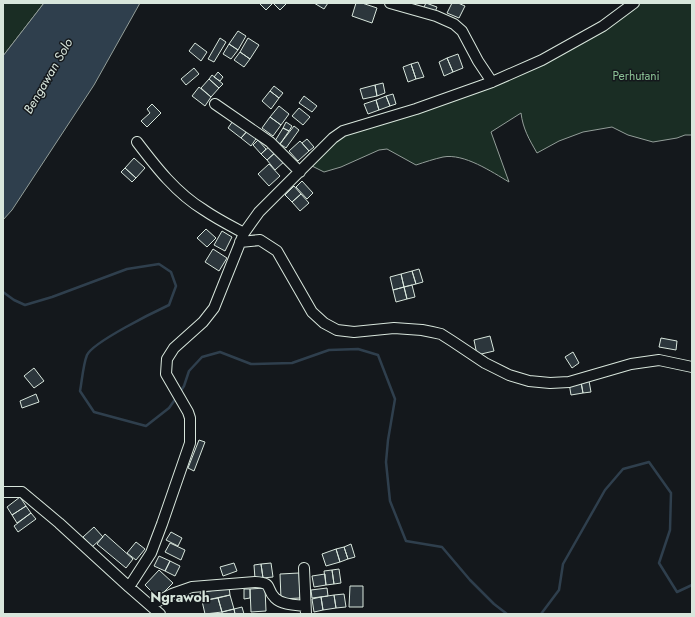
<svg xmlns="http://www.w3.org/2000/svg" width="695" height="617" font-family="Jost,sans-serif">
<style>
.green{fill:#1a2d24;stroke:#939e99}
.water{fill:#2f3f4d;stroke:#939e99}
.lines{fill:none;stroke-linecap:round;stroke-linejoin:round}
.stream{stroke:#2f3f4d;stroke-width:2.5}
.building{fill:#2c363c;stroke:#d8e6dc}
.minor-casing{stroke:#d8e6dc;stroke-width:12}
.minor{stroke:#14181c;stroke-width:10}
.labels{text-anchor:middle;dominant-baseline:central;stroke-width:3;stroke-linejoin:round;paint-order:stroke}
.park-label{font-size:12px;fill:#8ac095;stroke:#14181c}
.water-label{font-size:13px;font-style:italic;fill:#d8e6dc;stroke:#14181c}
.quarter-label{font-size:14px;font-weight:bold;fill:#d8e6dc;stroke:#14181c}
</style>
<rect width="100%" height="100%" fill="#14181c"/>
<!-- green -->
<path class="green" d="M3,3h41l-41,53z
M640,3h52v132h-7l-8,3 -24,4 -25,-7 -16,-8 -29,5 -24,9 -22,12c-8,-14 -14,-24 -16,-40l-30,19 18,50c-17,-10 -45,-29 -66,-25 -9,2 -18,5 -27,8l-29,-16 -8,1 -38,17 -17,5 -12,-6 24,-25 9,-6 72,-22 188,-84z"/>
<!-- water -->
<path class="water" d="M44,3h96l-46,82 -82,125 -9,10v-164z"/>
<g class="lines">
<!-- stream -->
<path class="stream" d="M3,292l11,8 11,5 27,-8 75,-28 32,-5 12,8 5,14 -7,19c-15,7 -76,37 -82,50 -4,10 -5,26 -7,36l14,21 52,14 23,-18 7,-10
M180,392l4,-6 5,-15 13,-14 18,-5 31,12 41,-1 37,-13 29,-1 20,6 17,44 -7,41 -2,22 4,39 16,40 36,6 28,33 24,24 13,10
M541,614l18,-24 4,-26 42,-74 18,-21 26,-7 22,31 -1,37 -11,33 18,29 15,-7"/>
</g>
<!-- building -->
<path class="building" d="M259,3h14l-7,7z
M273,3h14l-7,7z
M314,3h14l-4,6z
M356,3h6l15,5 -5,15 -20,-7z
M426,3l11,4 -2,5 -11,-5z
M452,3h6l7,3 -6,12 -12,-5z
M238,31l8,5 -8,14 -9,-6z
M220,38l6,4 -12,20 -6,-3z
M248,38l11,7 -9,14 -10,-7z
M195,43l12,9 -6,9 -12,-10z
M229,44l9,6 -7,9 -8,-5z
M240,52l10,7 -6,8 -10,-7z
M458,54l5,14 -10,4 -6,-14z
M447,58l6,14 -9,4 -5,-14z
M418,62l6,15 -8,2 -5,-15z
M411,64l5,15 -8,3 -5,-15z
M194,68l5,6 -13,11 -5,-6z
M218,72l5,5 -3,4 -6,-4z
M212,75l11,9 -4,4 -10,-9z
M209,79l10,9 -8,9 -10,-9z
M383,83l2,10 -8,3 -2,-11z
M375,85l2,11 -14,3 -3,-10z
M274,86l9,7 -4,5 -9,-7z
M199,87l12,10 -6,9 -13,-10z
M270,91l9,7 -8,11 -9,-8z
M393,94l3,10 -6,2 -4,-10z
M304,96l13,10 -5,6 -13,-9z
M386,96l4,10 -11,4 -3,-10z
M376,100l3,10 -11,4 -4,-10z
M152,104l9,9 -14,14 -6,-6 9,-8 -3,-4z
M279,106l10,8 -8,11 -11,-8z
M299,108l11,9 -7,8 -11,-9z
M270,117l11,8 -8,11 -11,-8z
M235,118l14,11 -8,9 -13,-10z
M286,122l6,4 -3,5 -6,-3z
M294,126l5,4 -13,18 -6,-4z
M283,128l6,3 -9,13 -5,-3z
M249,129l9,7 -7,10 -10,-8z
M307,139l7,8 -5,4 -7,-8z
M258,140l8,9 -5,5 -8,-9z
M300,141l9,10 -11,10 -9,-10z
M271,145l6,6 -10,9 -6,-6z
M277,151l9,9 -11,10 -8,-10z
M134,158l11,10 -9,10 -11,-10z
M269,164l11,12 -11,10 -11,-12z
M125,168l11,10 -4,4 -11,-10z
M302,181l11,12 -6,6 -11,-12z
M294,186l7,8 -9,8 -7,-7z
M301,194l8,9 -9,8 -8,-9z
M206,229l10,9 -9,9 -10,-9z
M222,231l10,6 -7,14 -11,-6z
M213,249l14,9 -8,13 -14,-9z
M419,269l4,13 -7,2 -4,-13z
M412,271l4,13 -12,3 -3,-13z
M401,274l3,13 -11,3 -3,-13z
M412,285l3,12 -8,2 -3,-12z
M404,287l3,12 -11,3 -3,-12z
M490,336l4,15 -17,4 -3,-15z
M661,338l16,3 -1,9 -17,-3z
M573,352l6,11 -7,5 -7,-11z
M34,368l10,13 -10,7 -10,-12z
M589,381l2,11 -8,1 -2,-11z
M581,382l2,11 -12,2 -2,-12z
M36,394l3,8 -17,6 -2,-7z
M199,440l6,2 -11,29 -6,-3z
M20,497l6,9 -14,9 -5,-8z
M26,506l5,7 -14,10 -5,-8z
M31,513l5,6 -18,13 -4,-6z
M94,527l9,10 -11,10 -9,-10z
M171,532l11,6 -4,8 -12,-6z
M105,534l28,25 -7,9 -29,-24z
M136,542l9,7 -9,11 -9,-7z
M170,543l15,7 -4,10 -16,-8z
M351,544l4,13 -7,2 -4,-12z
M344,547l4,12 -8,3 -4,-13z
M336,549l4,13 -14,4 -4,-12z
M159,556l11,5 -5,10 -11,-5z
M170,561l10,5 -5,10 -10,-5z
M234,563l3,8 -14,5 -3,-9z
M271,563l2,14 -10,1 -2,-14z
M261,564l2,14 -8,1 -1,-14z
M339,569l2,14 -7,1 -2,-14z
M159,570l14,13 -15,15 -13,-13z
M332,570l2,14 -8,1 -2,-14z
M299,573l1,25 -19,1 -1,-25z
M325,574l1,11 -12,2 -2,-11z
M350,586h13v21h-14z
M229,587l1,8 -28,6 -2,-8z
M265,588l1,23 -15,1 -1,-23z
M327,588l1,8 -16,2 -1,-8z
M244,589h6v9l-6,1z
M344,594l2,13 -10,1 -2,-13z
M230,595l4,14 -12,3 -4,-14z
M334,595l2,13 -13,2 -2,-13z
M321,597l2,13 -9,2 -2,-13z
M218,598l4,14 -17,2 -3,-13z
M242,607l2,7h-9l-1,-5z
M234,609l1,5h-13v-2z"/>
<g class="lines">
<!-- minor casing -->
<g class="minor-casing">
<path id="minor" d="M390,3l46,13 18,8 8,7 16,30 14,21
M215,104l55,38 30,30
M137,142c19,25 39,51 67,68 13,9 27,16 40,23
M240,242l20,-2 17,11 35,61 12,11 13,7 17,2 40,-4 28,2 10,2 9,2 11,7 33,22 24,12 20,6 21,2 19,-1 62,-18 28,-4 33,7
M3,492h19l37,31 70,64 22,-34 11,-29 28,-81v-25l-2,-6 -22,-38 1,-15 7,-11 29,-26 11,-14 30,-75 15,-21 74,-74 10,-7 73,-22 76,-27 50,-22 61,-34 31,-23
M304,568l2,46
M129,587l31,27
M151,605l21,-11 20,-7 63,-5c19,1 10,6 20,16 7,7 21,7 30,8"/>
</g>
<!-- minor -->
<use href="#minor" class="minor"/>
</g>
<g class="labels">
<!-- park labels -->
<g class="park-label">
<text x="636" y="76">Perhutani</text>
</g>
<!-- water labels -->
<g class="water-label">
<text transform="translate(48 76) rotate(-60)">Bengawan Solo</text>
</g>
<!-- quarter labels -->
<g class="quarter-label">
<text x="180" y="597">Ngrawoh</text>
</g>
</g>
<!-- border -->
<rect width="695" height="617" fill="none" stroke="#d8e6dc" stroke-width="8"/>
</svg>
